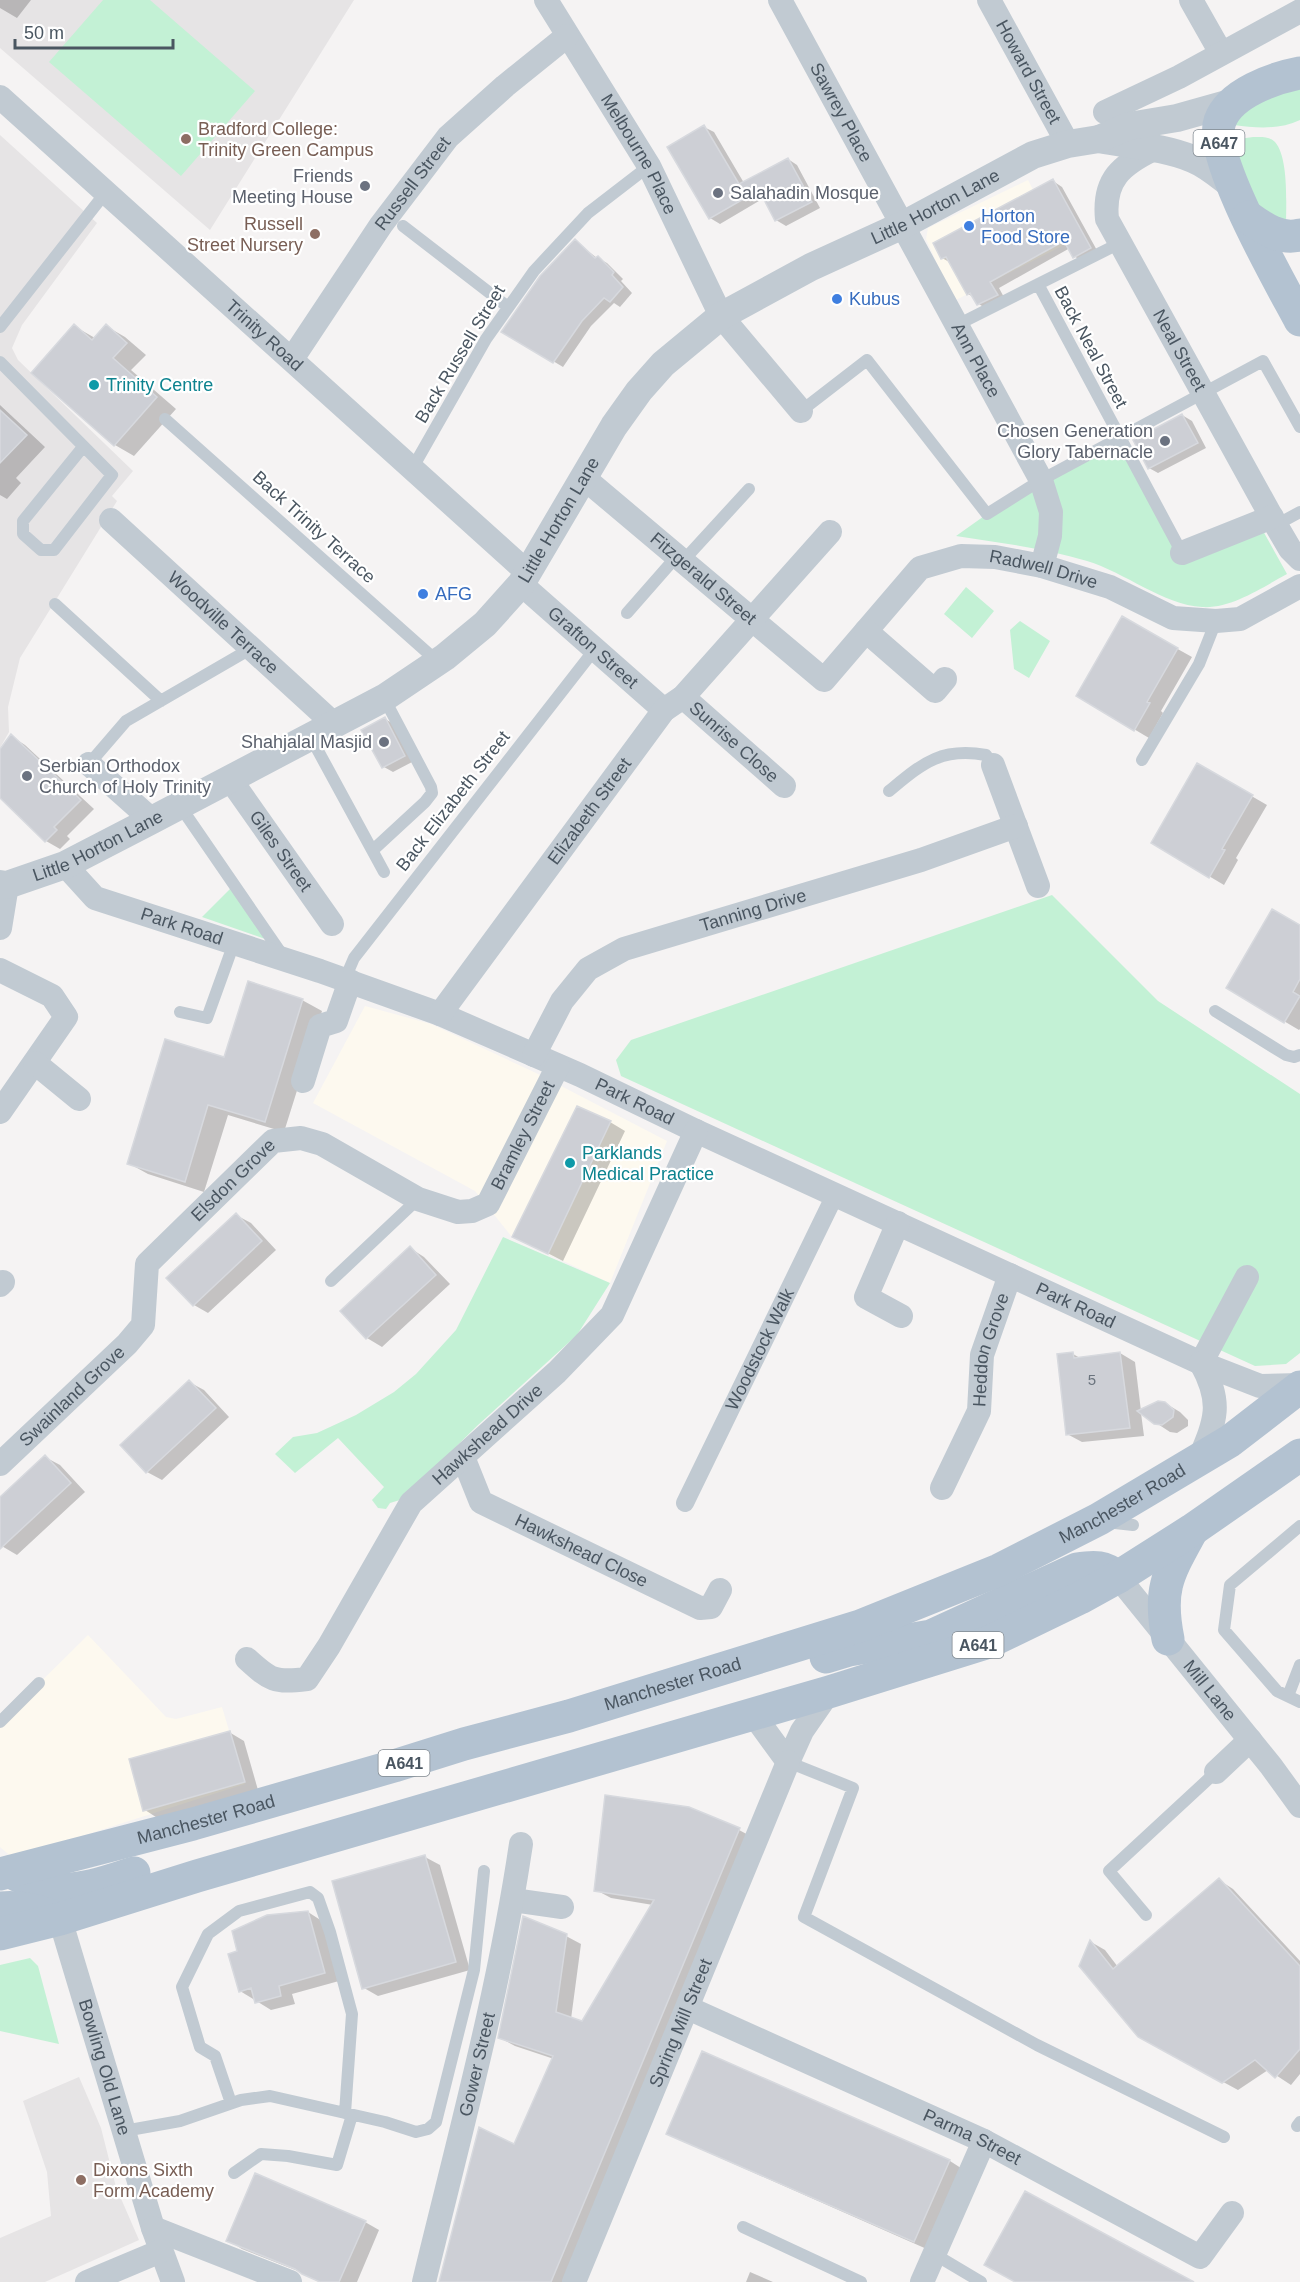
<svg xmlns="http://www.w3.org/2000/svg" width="1300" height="2282" font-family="Helvetica,sans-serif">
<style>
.commercial{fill:#fdf9ef}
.education{fill:#e6e4e5}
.green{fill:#c3f1d5}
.shadow{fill:#0003}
.building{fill:#cdcfd5;stroke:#d7d9de;stroke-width:1.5}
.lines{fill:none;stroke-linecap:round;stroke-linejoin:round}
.service{stroke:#c1cad2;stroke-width:12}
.pedestrian{stroke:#c1cad2;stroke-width:18}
.minor{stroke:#c1cad2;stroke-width:24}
.tertiary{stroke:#c1cad2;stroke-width:28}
.primary{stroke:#b3c2d1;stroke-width:33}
.education-dot{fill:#8d6e63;stroke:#fff;stroke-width:2}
.worship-dot{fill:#6b7280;stroke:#fff;stroke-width:2}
.shop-dot{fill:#3f7fe0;stroke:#fff;stroke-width:2}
.culture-dot{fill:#0f9aa8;stroke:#fff;stroke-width:2}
.labels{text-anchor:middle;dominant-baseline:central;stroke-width:4.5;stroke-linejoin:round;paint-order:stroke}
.number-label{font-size:15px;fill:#6b747e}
.shield{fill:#fff;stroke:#808990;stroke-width:1.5}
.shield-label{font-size:16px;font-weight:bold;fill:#4a5661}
.street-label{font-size:18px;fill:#4a5661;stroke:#fff}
.education-label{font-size:18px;fill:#785e54;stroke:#fff;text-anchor:start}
.worship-label{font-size:18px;fill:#5b616d;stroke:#fff;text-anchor:end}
.shop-label{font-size:18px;fill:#366cbe;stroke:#fff;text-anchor:start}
.culture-label{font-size:18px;fill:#0d838f;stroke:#fff;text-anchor:start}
</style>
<rect width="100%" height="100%" fill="#f5f3f3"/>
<!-- commercial -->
<path class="commercial" d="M1028,180l34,66 -108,55 -28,-62 2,-11z
M365,1006l66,18 105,49 131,68 -57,142 -98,-46 -37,-46 -162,-88z
M88,1635l78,82 10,2 46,-12 23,77 -232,74 -13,-11v-125z"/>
<!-- education -->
<path class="education" d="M0,0h354l-144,230 -210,-182z
M0,135l97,88 -75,102 -10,23 6,12 115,111 -21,25 5,5 -97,157 -12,49 1,25 -9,16z
M79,2077l22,51 15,59 23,53 -94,42h-45v-44l51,-22 -4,-44 -24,-71z"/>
<!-- green -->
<path class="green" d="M103,0h47l105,91 -74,85 -132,-114z
M1300,83v37c-21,10 -44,8 -66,5l11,-15z
M1253,137c8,0 16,-1 22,5 14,16 11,63 11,84l-29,-18 -25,-68z
M1120,438l62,114 76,-30 29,52c-24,13 -56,35 -85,33 -38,-2 -78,-35 -115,-46 -42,-13 -87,-18 -131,-25l31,-22z
M966,587l28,24 -22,27 -28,-24z
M1020,621l30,20 -21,37 -15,-9 -4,-39z
M231,888l37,52 -66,-23z
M1052,895l106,106 142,93v259l-14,11 -31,2 -634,-290 -5,-16 15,-20z
M503,1237l107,46 -33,52 -99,90 -75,74 -13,4 -4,6 -8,-1 -6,-8 12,-13 -46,-49 -43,35 -20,-19 18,-17 24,-4 39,-18 38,-23 22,-18 40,-44z
M30,1958l8,8 21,78 -59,-13v-66z"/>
<!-- shadow -->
<path class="shadow" d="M0,0h31l-14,18 -17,-10z
M704,127l10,5 30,51 44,-24 9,6 23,43 -34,18 -10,-6 -12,-22 -44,26 -10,-6z
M1053,181l9,6 37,67 -16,8 -9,-6 -4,-8 -71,40 7,13 -18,9 -9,-6 -4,-6 -7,-4 -17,-31 -9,-5z
M575,241l22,17 10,5 16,16 -2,2 11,12 -12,14 -6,-4 -23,23 -28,41 -60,-36z
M74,326l21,12 11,-12 19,11 21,18 -15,15 45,39 -42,47 -19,-11 -82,-72z
M0,405l45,42 -29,31 5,5 -14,16 -7,-4z
M1182,415l10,6 14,27 -48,25 -9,-5z
M1122,618l70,39 -31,54 2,2 -14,25 -71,-42z
M385,719l9,5 20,37 -21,11 -9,-5z
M11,736l14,9 69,64 -27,27 3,3 -10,10 -14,-8 -46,-45v-42z
M1198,765l69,40 -31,53 2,2 -14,25 -71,-42z
M1300,926v103l-1,1 -71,-42z
M302,1000l20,11 -38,121 -56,-17 -24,77 -56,-18 -20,-11 97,-104z
M610,1122l15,9 -62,130 -49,-25z
M236,1215l15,8 25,27 -68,63 -14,-8z
M410,1248l14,9 26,27 -68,63 -15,-9 -25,-27z
M1120,1353l15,9 6,49 24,-8 15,9 8,8v6l-11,7 -7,-1 -29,-19 3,23 -62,6 -15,-8 6,-80 7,4z
M189,1382l15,8 25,27 -67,63 -15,-8z
M45,1457l15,8 25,27 -68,63 -17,-10v-46z
M229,1732l15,9 14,49 -99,29 -14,-9z
M739,1830l15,8 -186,444h-127l74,-136 39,-87 -39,-13 -15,-8 66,-102 15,8 -10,75 11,3 71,-117 -42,-7 -15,-8z
M425,1857l15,8 30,105 -92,26 -14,-8z
M1219,1880l14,9 67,72v113l-9,11 -23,-15 -30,20 -83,-45 -64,-103 14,8 13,17z
M308,1912l14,9 17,60 -47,13 3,10 -24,6 -31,-19z
M702,2053l248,108 14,9 -35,80 -247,-109 -14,-8z
M365,2222l14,8 -22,52h-38l-16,-9 -61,-24 -14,-9z
M750,2272l23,10h-27z"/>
<!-- building -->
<path class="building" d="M704,125l35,59 49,-26 24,44 -37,19 -16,-31 -50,29 -42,-72z
M1053,179l38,69 -18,10 -9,-17 -20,11 -54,30 8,13 -21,10 -7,-12 -3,2 -21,-38 -5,2 -8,-16z
M575,239l20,19 3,-2 16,16 -2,3 11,12 -13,15 -6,-4 -22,23 -29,42 -52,-31 39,-56z
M74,324l18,16 14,-16 21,19 -14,15 44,39 -43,49 -83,-73z
M0,410l27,25 -27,28z
M1182,414l16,29 -50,26 -15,-29z
M1122,616l56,32 -31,54 3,1 -16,28 -58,-35z
M385,717l20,39 -23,12 -21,-38z
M11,734l70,66 -27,27 3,3 -12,12 -45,-44v-49z
M1197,763l56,32 -31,54 3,1 -16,28 -58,-35z
M1272,909l28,16v54l-7,13 7,4 -16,27 -58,-35z
M248,981l55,18 -38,123 -57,-17 -23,77 -58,-18 38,-125 59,18z
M577,1106l34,15 -63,133 -36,-17z
M236,1213l26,28 -69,65 -27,-28z
M410,1246l26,29 -70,64 -26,-28z
M1073,1352l1,6 46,-6 10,76 -64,7 -9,-81z
M189,1380l27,28 -70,65 -26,-28z
M1158,1401l7,1 9,8 -1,7 -11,8 -8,-1 -17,-13z
M45,1455l26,28 -71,66v-52z
M230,1731l15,51 -102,29 -14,-52z
M605,1795l84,12 51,21 -189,454h-112l40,-155 35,17 39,-88 -55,-18 25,-122 44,18 -11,78 26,9 72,-121 -60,-9z
M425,1855l31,107 -94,27 -30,-108z
M1219,1878l81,88v83l-25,29 -20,-18 -33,23 -84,-46 -59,-71 11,-26 23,29z
M308,1911l17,62 -46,13 2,10 -26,7 -4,-15 -12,4 -11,-38 9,-3 -5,-20 35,-16z
M702,2051l248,109 -36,82 -248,-108z
M255,2173l111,48 -27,61h-19l-18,-8 -7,-5 -69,-28z
M1025,2191l169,91h-179l-31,-17z"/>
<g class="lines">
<!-- service -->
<path class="service" d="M403,226l105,81
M1038,284l144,269
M957,325l165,-83
M0,327l106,-135
M0,362l112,113 -58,75h-13l-18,-16v-13l60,-74
M801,411l66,-51 120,154 54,-34 222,-119 37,66
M165,419l273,243
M412,469l74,-130 48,-68 54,-58 61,-47
M1276,525l24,-13
M683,561l66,-72
M55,604l106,97
M627,613l50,-57
M310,736l74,136
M1142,760l57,-96 17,-43
M89,764l37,-43 126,-73
M889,791c33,-27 51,-44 97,-36l7,10
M180,806l103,150
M373,850l52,-48 7,-9 -1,-6 -47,-89
M345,979l9,-21 241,-309
M1215,1011l71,44 8,2 6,-2
M180,1012l27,6 27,-75
M331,1281l87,-82
M1106,1522l27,3
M1300,1526l-70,59 -6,45 53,61 23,11
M1288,1696l12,-31
M0,1722l39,-39
M788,1762l65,26 -49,129 233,128 187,92
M1146,1915l-37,-44 107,-99
M231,2103l-16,-47 -15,-9 -18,-60 26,-53 31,-23 71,-19 8,6 12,34 22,82 -7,99
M1297,2126l3,-4
M124,2131l56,-10 61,-21 29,-4 115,26 31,10 12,-3 8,-7 38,-152 10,-99
M234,2173l27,-19 27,2 49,9 15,-50
M743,2227l118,55
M934,2254l47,28"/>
<!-- pedestrian -->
<path class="pedestrian" id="s1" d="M685,1503l150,-308"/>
<!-- minor -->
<g class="minor">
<path id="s2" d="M546,0l103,166 72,150 80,95"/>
<path id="s3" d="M780,0l261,480 10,32 -1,24 -8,30"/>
<path id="s4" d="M989,0l79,144"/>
<path d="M1191,0l30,53"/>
<path id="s5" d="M0,97l528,476"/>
<path d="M1105,112l74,-35 121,-66"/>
<path id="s6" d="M1154,149c-33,16 -51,31 -47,70l169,306 14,24 10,10"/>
<path id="s7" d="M292,359l89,-134 67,-88 57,-51 62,-50"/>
<path id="s8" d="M584,478l240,202 96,-112 41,-12 34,1 47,9 68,21 63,31 43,3 24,-2 60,-33"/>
<path id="s9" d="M111,520l223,204"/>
<path d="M1182,553l90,-36"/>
<path id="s10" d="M521,584l143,126"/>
<path d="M866,631l69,60 10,-12"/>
<path id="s11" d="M683,697l101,89"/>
<path d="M89,764l63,56"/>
<path d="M993,765l45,121"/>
<path id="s12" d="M230,779l102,145"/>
<path id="s13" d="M65,865l30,33 225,73 120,43 140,61 116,56 505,232 46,-86"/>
<path d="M0,928l7,-43"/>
<path d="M0,970l52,26 14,21 -66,95"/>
<path id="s14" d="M440,1014l224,-304 19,-13 147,-165"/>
<path id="s15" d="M534,1055l28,-54 26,-32 36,-20 297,-89 95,-34"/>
<path d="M35,1063l44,36"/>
<path d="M303,1081l17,-55 16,-5 14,-40"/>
<path d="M898,1223l-32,74 35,19"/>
<path d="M0,1285l3,-3"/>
<path id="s16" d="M463,1457l18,45 219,106 11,-1 9,-17"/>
<path d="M1199,1460c17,-40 24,-57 2,-97l59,23 40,-1"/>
<path id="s17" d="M0,1464l127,-120 16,-19 4,-61 126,-123 28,-3 21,6 96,55 40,13 14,-1 16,-7 70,-138"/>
<path id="s18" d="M942,1488l37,-77 3,-56 28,-80"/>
<path id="s19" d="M1118,1577l153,189 29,40"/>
<path id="s20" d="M247,1659c23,21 27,24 60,20l22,-33 82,-143 146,-131 55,-57 84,-184"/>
<path d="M753,1714l35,48 14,-31 27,-39"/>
<path d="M1216,1772l34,-32"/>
<path d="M513,1900l49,7"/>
<path id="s21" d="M48,1908l12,11 93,309 20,54"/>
<path id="s22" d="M688,2008l296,133 216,116 32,-44"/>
<path d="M153,2228l137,54"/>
<path d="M87,2282l74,-31"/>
<path id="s23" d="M424,2282c35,-145 75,-290 97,-438"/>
<path id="s24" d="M574,2282l214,-520"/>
<path d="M922,2282l62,-141"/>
</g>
<!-- tertiary -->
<g class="tertiary">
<path d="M1099,139c31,6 65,8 94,20 15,6 27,17 40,27"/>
<path id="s25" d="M0,884l7,1 58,-20 87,-45 232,-122 61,-41 40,-33 36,-40 93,-158 25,-35 24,-27 58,-48 90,-49 92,-42 130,-70 35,-11 31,-5 30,-13 48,-8 57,-16"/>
</g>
<!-- primary -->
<g class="primary">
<path d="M1300,73c-26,5 -70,20 -80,48 -13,35 61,163 80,199"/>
<path d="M1248,217c15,11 32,23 52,18"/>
<path d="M1168,1639c-10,-50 0,-65 23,-107"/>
<path d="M826,1657l23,-7 82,-14 146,-67c18,-3 27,-3 41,8"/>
<path d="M10,1872c16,7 32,16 50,17 23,2 52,-9 74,-16"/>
<path id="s26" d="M0,1874l193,-50 201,-58 70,-22 105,-28 291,-90 139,-56 100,-51 131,-78 70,-54"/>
<path d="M0,1908c20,-2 38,2 56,10"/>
<path d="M0,1934l60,-15 137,-43 632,-184 160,-50 91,-44 38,-21 74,-47 108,-75"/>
</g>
</g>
<!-- markers -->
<g class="education-dot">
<circle cx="186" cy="139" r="6"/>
<circle cx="315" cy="234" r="6"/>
<circle cx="81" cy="2180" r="6"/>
</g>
<g class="worship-dot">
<circle cx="365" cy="186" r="6"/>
<circle cx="718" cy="193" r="6"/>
<circle cx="1165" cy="441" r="6"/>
<circle cx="384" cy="742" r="6"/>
<circle cx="27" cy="776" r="6"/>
</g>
<g class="shop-dot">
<circle cx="969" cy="226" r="6"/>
<circle cx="837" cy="299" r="6"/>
<circle cx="423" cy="594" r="6"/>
</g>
<g class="culture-dot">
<circle cx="94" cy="385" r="6"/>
<circle cx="570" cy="1163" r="6"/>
</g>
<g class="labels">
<!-- number labels -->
<g class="number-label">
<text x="1092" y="1379">5</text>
</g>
<!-- shield labels -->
<g class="shield">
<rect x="1193.5" y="130" width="51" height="26" rx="4.5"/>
<rect x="952.5" y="1632" width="51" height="26" rx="4.5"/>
<rect x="378.5" y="1750" width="51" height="26" rx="4.5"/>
</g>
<g class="shield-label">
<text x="1219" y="143">A647</text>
<text x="978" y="1645">A641</text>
<text x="404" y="1763">A641</text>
</g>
<!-- street labels -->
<g class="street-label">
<text stroke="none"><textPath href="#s4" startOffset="82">Howard Street</textPath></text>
<text stroke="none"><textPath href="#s3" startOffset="128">Sawrey Place</textPath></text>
<text stroke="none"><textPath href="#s2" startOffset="180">Melbourne Place</textPath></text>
<text stroke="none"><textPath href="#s7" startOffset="213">Russell Street</textPath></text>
<text stroke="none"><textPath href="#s25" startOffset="1186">Little Horton Lane</textPath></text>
<text stroke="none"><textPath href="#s5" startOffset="356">Trinity Road</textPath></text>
<text transform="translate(1091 347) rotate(62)">Back Neal Street</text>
<text stroke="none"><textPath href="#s6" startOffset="242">Neal Street</textPath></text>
<text transform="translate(460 354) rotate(-59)">Back Russell Street</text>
<text stroke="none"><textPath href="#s3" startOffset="410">Ann Place</textPath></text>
<text stroke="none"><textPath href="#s25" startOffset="682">Little Horton Lane</textPath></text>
<text transform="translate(314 527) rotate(42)">Back Trinity Terrace</text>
<text stroke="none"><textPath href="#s8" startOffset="588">Radwell Drive</textPath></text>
<text stroke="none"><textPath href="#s8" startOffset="156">Fitzgerald Street</textPath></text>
<text stroke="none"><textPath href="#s9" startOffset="152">Woodville Terrace</textPath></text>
<text stroke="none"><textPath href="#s10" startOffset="96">Grafton Street</textPath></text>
<text stroke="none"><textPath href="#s11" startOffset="68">Sunrise Close</textPath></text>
<text transform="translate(453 801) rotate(-52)">Back Elizabeth Street</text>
<text stroke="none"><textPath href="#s14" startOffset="252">Elizabeth Street</textPath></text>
<text stroke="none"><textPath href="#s25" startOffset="106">Little Horton Lane</textPath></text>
<text stroke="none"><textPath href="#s12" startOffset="88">Giles Street</textPath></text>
<text stroke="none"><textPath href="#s15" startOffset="278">Tanning Drive</textPath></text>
<text stroke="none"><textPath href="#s13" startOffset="136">Park Road</textPath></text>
<text stroke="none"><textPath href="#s13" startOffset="622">Park Road</textPath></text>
<text stroke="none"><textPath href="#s17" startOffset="748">Bramley Street</textPath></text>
<text stroke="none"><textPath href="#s17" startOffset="381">Elsdon Grove</textPath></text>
<text stroke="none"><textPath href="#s13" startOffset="1108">Park Road</textPath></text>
<text stroke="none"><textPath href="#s1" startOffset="171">Woodstock Walk</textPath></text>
<text stroke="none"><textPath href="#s18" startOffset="148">Heddon Grove</textPath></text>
<text stroke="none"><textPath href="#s17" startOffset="99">Swainland Grove</textPath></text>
<text stroke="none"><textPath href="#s20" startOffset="374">Hawkshead Drive</textPath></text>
<text stroke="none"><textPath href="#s26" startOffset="1185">Manchester Road</textPath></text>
<text stroke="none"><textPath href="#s16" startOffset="160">Hawkshead Close</textPath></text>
<text stroke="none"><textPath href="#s26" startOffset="699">Manchester Road</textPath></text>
<text stroke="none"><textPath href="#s19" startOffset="146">Mill Lane</textPath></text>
<text stroke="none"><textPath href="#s26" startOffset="213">Manchester Road</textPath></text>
<text stroke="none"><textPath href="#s24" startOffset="280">Spring Mill Street</textPath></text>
<text stroke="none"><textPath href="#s23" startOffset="224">Gower Street</textPath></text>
<text stroke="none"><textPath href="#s21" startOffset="171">Bowling Old Lane</textPath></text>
<text stroke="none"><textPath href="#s22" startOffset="312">Parma Street</textPath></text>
</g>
<!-- education labels -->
<g class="education-label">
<text x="198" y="129">Bradford College:<tspan x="198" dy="21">Trinity Green Campus</tspan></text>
<text x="303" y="224" text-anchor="end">Russell<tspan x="303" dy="21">Street Nursery</tspan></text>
<text x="93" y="2170">Dixons Sixth<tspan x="93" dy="21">Form Academy</tspan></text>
</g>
<!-- worship labels -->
<g class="worship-label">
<text x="353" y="176">Friends<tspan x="353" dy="21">Meeting House</tspan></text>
<text x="730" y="193" text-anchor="start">Salahadin Mosque</text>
<text x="1153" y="431">Chosen Generation<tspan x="1153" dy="21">Glory Tabernacle</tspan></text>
<text x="372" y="742">Shahjalal Masjid</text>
<text x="39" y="766" text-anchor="start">Serbian Orthodox<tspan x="39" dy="21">Church of Holy Trinity</tspan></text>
</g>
<!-- shop labels -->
<g class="shop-label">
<text x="981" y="216">Horton<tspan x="981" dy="21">Food Store</tspan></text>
<text x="849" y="299">Kubus</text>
<text x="435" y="594">AFG</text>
</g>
<!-- culture labels -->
<g class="culture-label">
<text x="106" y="385">Trinity Centre</text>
<text x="582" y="1153">Parklands<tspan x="582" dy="21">Medical Practice</tspan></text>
</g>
</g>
<!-- scale -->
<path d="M15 39v9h158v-9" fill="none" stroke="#4a5661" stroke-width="3"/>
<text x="24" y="39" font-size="18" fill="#4a5661" stroke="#ffffff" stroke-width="4.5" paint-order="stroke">50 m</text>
</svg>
